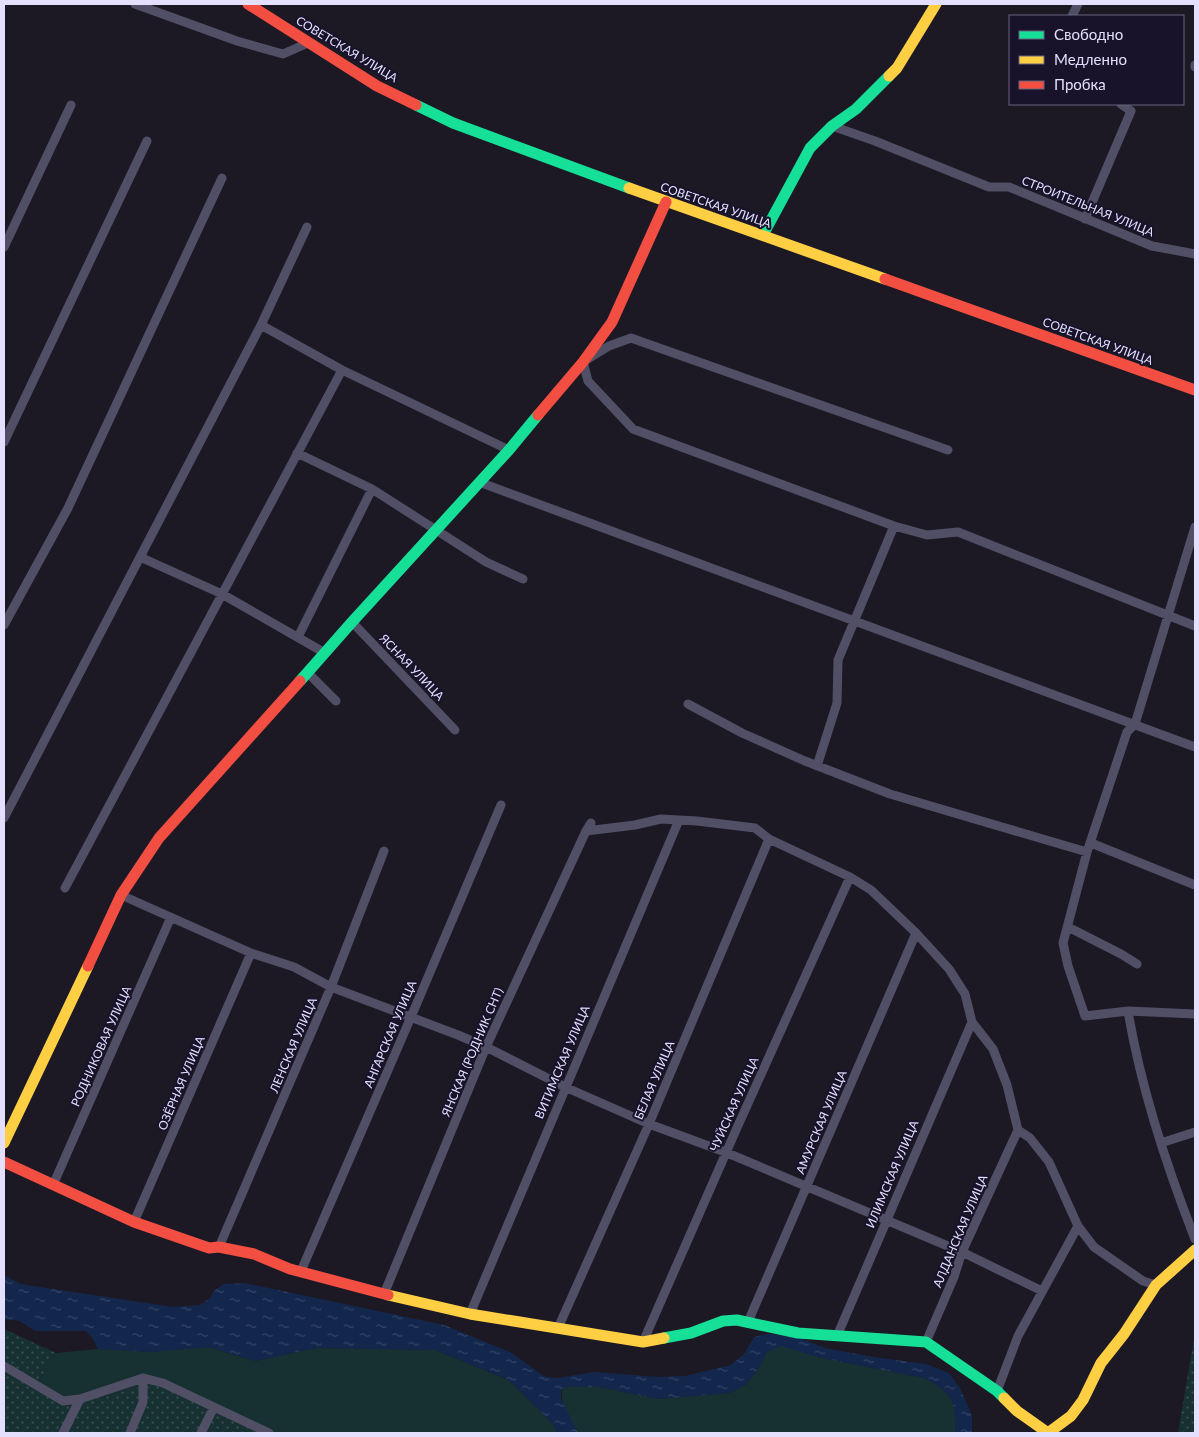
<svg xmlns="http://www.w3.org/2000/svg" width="1199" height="1437" font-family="Lato,sans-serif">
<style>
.green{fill:#173133}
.garden{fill:url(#garden-dots)}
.water{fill:url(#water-ripples)}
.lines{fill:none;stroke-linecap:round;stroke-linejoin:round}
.street{stroke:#504f65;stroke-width:9}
.fast{stroke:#16e098;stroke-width:11}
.slow{stroke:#ffcf43;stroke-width:11}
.jam{stroke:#f24e42;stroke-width:11}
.labels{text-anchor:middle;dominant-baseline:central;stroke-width:4;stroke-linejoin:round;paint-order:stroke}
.street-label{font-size:12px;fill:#e3dffd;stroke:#18132b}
</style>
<defs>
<pattern id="garden-dots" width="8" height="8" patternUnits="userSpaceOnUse" patternTransform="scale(1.25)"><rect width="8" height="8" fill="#173133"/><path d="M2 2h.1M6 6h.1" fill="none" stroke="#394e51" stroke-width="1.8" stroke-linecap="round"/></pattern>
<pattern id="water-ripples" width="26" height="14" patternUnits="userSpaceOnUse" patternTransform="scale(1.25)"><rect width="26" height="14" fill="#13274c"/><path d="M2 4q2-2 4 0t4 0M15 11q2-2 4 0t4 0" fill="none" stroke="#354667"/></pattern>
</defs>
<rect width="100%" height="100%" fill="#1c1925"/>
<!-- green -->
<path class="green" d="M781,1345l36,12 107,21c28,14 33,24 31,55h-377c-6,-11 -22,-35 -14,-46h35l59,12 72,-6 15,-8 12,-14 10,-19z
M208,1347l47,14 61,-13 119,2 74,30 44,44 4,9h-294l-103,-51 -95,24 -27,-24 18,-29 42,-4 53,3z"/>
<!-- garden -->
<path class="garden" d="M4,1329l52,24 -18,29 27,24 95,-24 103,51h-259z
M1195,1333v100h-17z"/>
<!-- water -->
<path class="water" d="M4,1275l16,9 153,23 27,-2 9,-6 6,-9 9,-6 20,-1 200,42 68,28 30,22 5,2 10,1 38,-6 62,5 28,-1 46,-11 13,-11 10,-17 14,-3 27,2 30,12 48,9 53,7 23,9 11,15 12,28v17h-17c2,-31 -3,-41 -31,-55l-107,-21 -36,-11 -14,6 -10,19 -12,14 -15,8 -72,6 -59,-12h-35l-3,4v7l17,35h-21l-4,-9 -44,-44 -74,-30 -119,-2 -61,13 -47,-14 -57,5 -53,-3 -5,-10 -7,-8h-51l-15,-10 -16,-2z"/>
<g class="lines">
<!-- street -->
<path class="street" d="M135,4l102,37 46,13 25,-11
M1072,16l6,-12
M1195,65v2
M832,126l43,15 114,46h20l143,59 43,8
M1085,219l46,-108 -10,-7
M4,247l67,-142
M261,325l81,45 167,80
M4,442l143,-301
M948,450l-317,-112 -22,8 -26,16 5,19 45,48 261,97 33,9 31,-3 237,94
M297,453l75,36 114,73 37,17
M479,482l716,265
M1195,527l-60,197 -8,8 -40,120 -24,91 5,23 17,50 43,-5 67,3
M140,557l82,37 103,59
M352,622l103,108
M4,625l64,-117 154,-330
M298,637l74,-148
M308,673l28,28
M688,704l54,29 63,28 85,33 197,58
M817,766l20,-63 1,-43 56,-134
M4,818l257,-493 46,-98
M586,831l49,-6 26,-6 36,2 58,7 14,11 81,38 21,13 45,43 33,36 16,25 7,28 21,27 14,36 11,45 12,8 19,24 29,64
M1091,843l104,42
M65,888l277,-518
M121,895l130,58 43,14 37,20 127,48 28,12 79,40 84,37 76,28 237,100 80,39
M1068,927l53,27 16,10
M1128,1011c13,78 38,154 67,228
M1161,1143l34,-11
M53,1185l118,-268
M134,1222l117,-269
M219,1247l112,-260 53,-136
M301,1271l110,-254 90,-212
M384,1294l102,-247 100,-216 5,-8
M470,1314l209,-494
M748,1322l168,-389
M558,1328l91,-204 120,-285
M837,1336l135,-314
M643,1342l93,-212 114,-253
M926,1342l28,-65 8,-25 56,-122
M4,1366l59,35 17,-2 63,-21 20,5 106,50
M997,1391l21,-55 60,-110 16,21 49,34 13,4
M63,1433l17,-34
M130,1433l13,-31v-24
M201,1433l13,-26"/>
<!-- fast -->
<path class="fast" d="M416,105l37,18 176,65
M763,235l47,-87 22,-22 24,-17 33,-33
M300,681l52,-59 157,-172 29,-35
M664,1338l27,-5 32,-12 14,-1 61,13 128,9 71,49 7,7"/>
<!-- slow -->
<path class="slow" d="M889,76l8,-8 39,-64
M629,188l256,91
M4,1143l84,-177
M388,1295l82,19 173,28 21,-4
M1004,1398l13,13 31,22 23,-17 12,-16 18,-37 23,-29 32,-49 39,-35"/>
<!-- jam -->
<path class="jam" d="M248,4l129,82 39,19
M885,279l310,111
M538,415l45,-53 29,-40 54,-120
M88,966l33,-71 38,-57 141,-157
M4,1162l130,60 75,26 10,-1 35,7 36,15 98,26"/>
</g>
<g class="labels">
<!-- street labels -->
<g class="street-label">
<text transform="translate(347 49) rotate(31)">СОВЕТСКАЯ УЛИЦА</text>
<text transform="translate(716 205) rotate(19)">СОВЕТСКАЯ УЛИЦА</text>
<text transform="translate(1088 206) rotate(22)">СТРОИТЕЛЬНАЯ УЛИЦА</text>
<text transform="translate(1098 341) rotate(20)">СОВЕТСКАЯ УЛИЦА</text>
<text transform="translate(412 667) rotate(46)">ЯСНАЯ УЛИЦА</text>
<text transform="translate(390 1034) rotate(-67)">АНГАРСКАЯ УЛИЦА</text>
<text transform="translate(293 1045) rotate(-67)">ЛЕНСКАЯ УЛИЦА</text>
<text transform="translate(101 1046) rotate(-66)">РОДНИКОВАЯ УЛИЦА</text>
<text transform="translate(472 1052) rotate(-67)">ЯНСКАЯ (РОДНИК СНТ)</text>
<text transform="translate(562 1062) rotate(-67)">ВИТИМСКАЯ УЛИЦА</text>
<text transform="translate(654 1080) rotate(-67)">БЕЛАЯ УЛИЦА</text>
<text transform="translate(181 1083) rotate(-67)">ОЗЁРНАЯ УЛИЦА</text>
<text transform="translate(734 1104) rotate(-66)">ЧУЙСКАЯ УЛИЦА</text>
<text transform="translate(821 1122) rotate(-67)">АМУРСКАЯ УЛИЦА</text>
<text transform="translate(892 1174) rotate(-67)">ИЛИМСКАЯ УЛИЦА</text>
<text transform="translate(960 1231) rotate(-67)">АЛДАНСКАЯ УЛИЦА</text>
</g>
</g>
<!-- border -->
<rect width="1199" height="1437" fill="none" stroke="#e3dffd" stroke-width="10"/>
<!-- legend -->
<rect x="1009" y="15" width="175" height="90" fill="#18132b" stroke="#69657f"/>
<rect x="1019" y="31" width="25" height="8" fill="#16e098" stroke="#69657f"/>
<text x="1054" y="40" font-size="15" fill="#e3dffd">Свободно</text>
<rect x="1019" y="56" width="25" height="8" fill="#ffcf43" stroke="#69657f"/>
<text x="1054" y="65" font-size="15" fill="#e3dffd">Медленно</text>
<rect x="1019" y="81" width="25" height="8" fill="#f24e42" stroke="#69657f"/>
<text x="1054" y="90" font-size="15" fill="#e3dffd">Пробка</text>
</svg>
